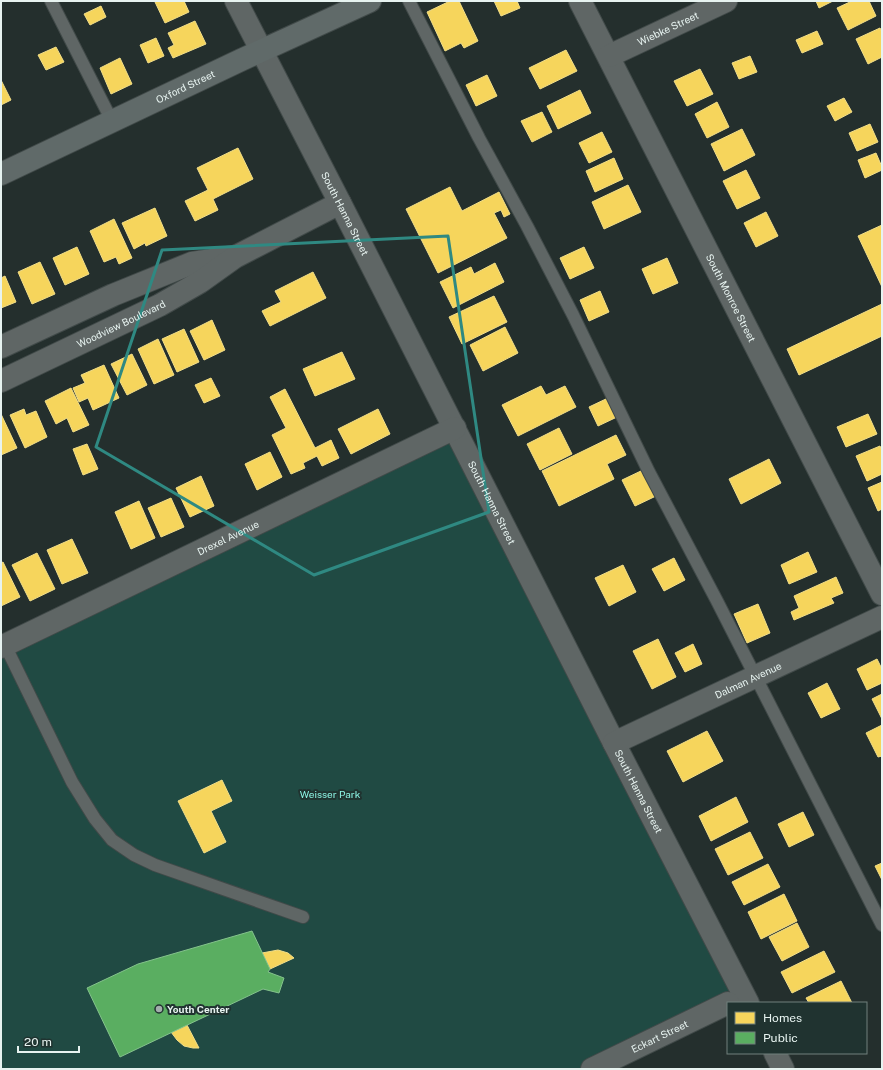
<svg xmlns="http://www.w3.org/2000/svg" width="883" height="1070" font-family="'Public Sans',sans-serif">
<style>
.green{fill:#204a43}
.homes{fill:#f6d55c;stroke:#f2de88}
.public{fill:#5aae61;stroke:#84c38c}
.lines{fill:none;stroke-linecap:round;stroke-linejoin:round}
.lane-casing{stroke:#414a49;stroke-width:14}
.street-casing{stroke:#414a49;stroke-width:24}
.secondary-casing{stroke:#414a49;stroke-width:24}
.lane{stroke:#5f6665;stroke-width:12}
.street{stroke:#5f6665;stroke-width:22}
.secondary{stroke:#606a69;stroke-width:22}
.marked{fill:none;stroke:#2f8982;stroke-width:3;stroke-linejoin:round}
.poi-dot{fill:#a3aeac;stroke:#203330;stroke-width:1.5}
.labels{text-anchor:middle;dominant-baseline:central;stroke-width:4;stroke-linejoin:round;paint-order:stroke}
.street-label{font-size:10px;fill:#e7f3f0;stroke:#203330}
.park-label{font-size:10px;fill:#8cf5e5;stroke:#203330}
.poi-label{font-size:10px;font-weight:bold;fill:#e7f3f0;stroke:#203330;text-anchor:start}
</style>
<rect width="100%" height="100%" fill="#242f2d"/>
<!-- green -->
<path class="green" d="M455,428l289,567 -152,74h-591v-422z"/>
<!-- homes -->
<path class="homes" d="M157,1h27l5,11 -24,11 -10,-21z
M450,1h9l19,40 -14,7 -3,-5 -16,8 -18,-39z
M494,1h23l3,7 -19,8z
M816,1h17l-14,7z
M852,1h17l7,15 -28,14 -11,-22z
M101,6l5,11 -16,8 -6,-11z
M195,21l11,23 -33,14 -5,-10 6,-3 -6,-12z
M880,28l2,4v25l-14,7 -12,-25z
M817,31l6,13 -21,9 -6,-13z
M156,38l8,18 -16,7 -8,-18z
M56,47l8,15 -18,8 -8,-15z
M566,50l11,21 -37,18 -11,-21z
M750,56l7,16 -18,7 -7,-16z
M120,58l12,26 -21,10 -11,-26z
M700,69l13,25 -26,12 -13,-25z
M487,75l10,21 -21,10 -10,-21z
M1,80l10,20 -10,5z
M580,90l11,23 -33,16 -11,-23z
M844,98l8,14 -17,9 -8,-15z
M717,102l12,25 -22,11 -12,-24z
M542,112l10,20 -20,10 -11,-21z
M870,124l8,18 -21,9 -8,-18z
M742,129l13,26 -31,16 -13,-27z
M602,132l10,20 -23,11 -10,-20z
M238,148l15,31 -40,20 5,11 -23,11 -10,-20 23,-11 -11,-22z
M876,153l6,14v3l-17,8 -7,-18z
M614,158l9,21 -28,13 -9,-21z
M746,170l14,28 -23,11 -14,-28z
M628,185l13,27 -37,17 -12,-27z
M450,187l12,24 37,-19 11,22 -6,3 -3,-7 -7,3 13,25 -69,35 -32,-64z
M155,208l12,28 -21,10 -1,-3 -11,6 -12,-26z
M766,212l12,24 -22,11 -12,-24z
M114,219l18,39 -13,6 -3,-7 -12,5 -14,-31z
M882,225v62l-24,-51z
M77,247l12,27 -24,11 -12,-27z
M584,247l10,21 -24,11 -10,-21z
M667,258l11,25 -25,11 -11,-25z
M40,262l15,32 -23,10 -14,-32z
M495,263l9,19 -51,26 -13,-26 31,-15 3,7z
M313,272l13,26 -56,28 -8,-15 19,-9 -6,-11z
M5,276l11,26 -15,6v-30z
M600,291l9,21 -20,9 -9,-21z
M494,296l13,26 -45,22 -13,-27z
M882,304v32l-83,39 -12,-26z
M212,320l13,30 -21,10 -14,-29z
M505,327l13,26 -35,18 -13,-26z
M184,329l15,33 -22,10 -15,-33z
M158,339l16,36 -20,9 -16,-35z
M342,352l13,27 -40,17 -12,-27z
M132,354l15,31 -20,10 -16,-31z
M104,365l15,33 -26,12 -5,-12 -9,4 -6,-14 12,-5 -4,-8z
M211,378l9,18 -16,7 -9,-18z
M541,386l5,9 19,-9 11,21 -58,29 -16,-31z
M71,388l18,37 -16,7 -6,-14 -11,6 -11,-23z
M285,389l30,59 16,-8 8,18 -17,8 -5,-10 -14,7 2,5 -14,6 -19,-39 14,-7 -16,-31z
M608,398l9,19 -19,9 -9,-19z
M24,409l2,6 10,-4 11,26 -22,11 -15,-33z
M378,409l12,25 -39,20 -13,-25z
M1,414l16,34 -16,7z
M868,414l9,20 -31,13 -9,-20z
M559,428l13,26 -32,16 -13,-26z
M616,435l10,20 -19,9 7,15 -55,27 -17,-35z
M87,444l11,25 -15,6 -10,-26z
M880,446l2,5v23l-15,7 -11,-25z
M270,452l12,25 -25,13 -12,-26z
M769,459l12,24 -40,21 -12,-25z
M643,470l13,26 -21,10 -13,-26z
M201,476l13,30 -24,11 -14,-29z
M882,482v27l-4,2 -10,-23z
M171,498l13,29 -23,10 -13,-29z
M139,501l16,37 -24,11 -16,-37z
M72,539l16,34 -26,11 -15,-34z
M808,552l9,20 -28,12 -8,-19z
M37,553l18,36 -25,12 -18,-36z
M674,558l11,22 -21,11 -12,-22z
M3,562l17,35 -19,9v-43z
M623,565l13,27 -27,14 -14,-28z
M836,577l7,16 -12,5 3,5 -40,17 -3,-8 8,-4 -5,-12z
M758,604l12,29 -23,10 -13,-29z
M658,639l18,38 -24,12 -19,-38z
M693,644l9,20 -17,8 -10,-19z
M877,659l5,10v14l-15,7 -10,-21z
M827,683l13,26 -19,9 -13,-25z
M882,694v25l-10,-20z
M882,725v31l-4,1 -12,-24z
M707,731l16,30 -40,21 -16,-31z
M222,780l10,21 -21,10 15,31 -22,11 -26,-52z
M736,797l12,25 -37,19 -12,-25z
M803,812l11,23 -25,12 -11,-23z
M750,832l13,26 -35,17 -13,-26z
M882,863v17l-7,-14z
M768,864l12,23 -36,18 -12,-23z
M784,894l13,27 -36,18 -13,-27z
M797,923l12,24 -27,14 -13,-24z
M278,950l10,3 6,5 -24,11 -8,-16z
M824,951l11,21 -43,21 -11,-21z
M841,981l11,22h-43l-3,-5z
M187,1025l12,23h-6l-9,-2 -7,-6 -6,-8z"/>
<!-- public -->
<path class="public" d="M252,931l18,38 -2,3 16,6 -5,15 -16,-4 -143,68 -33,-69 51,-24z"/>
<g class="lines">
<!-- lane casing -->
<g class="lane-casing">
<path id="lane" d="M51,1l61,120
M409,1l70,137 48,88 46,89 76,157 68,129 165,324
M5,645l67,137 23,37 17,21 22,15 21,10 148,52"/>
</g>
<!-- street casing -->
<g class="street-casing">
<g id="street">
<path id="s1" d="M236,1l104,202 274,540 134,260"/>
<path id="s2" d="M580,1l302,593"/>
<path id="s3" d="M609,56l117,-55"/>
<path d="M1,347l112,-52 79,-32 40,-6"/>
<path id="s4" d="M1,381l159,-76 40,-23 35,-25 105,-54"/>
<path id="s5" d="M1,647l454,-219"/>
<path id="s6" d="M614,743l268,-126"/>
<path d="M775,1053l8,16"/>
<path id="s7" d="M592,1069l136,-66"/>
</g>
</g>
<!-- secondary casing -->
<g class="secondary-casing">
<g id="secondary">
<path id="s8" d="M1,174l240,-114 129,-59"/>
</g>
</g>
<!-- lane -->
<use href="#lane" class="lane"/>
<!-- street -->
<use href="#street" class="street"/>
<!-- secondary -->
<use href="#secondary" class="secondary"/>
</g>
<!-- marked area -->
<path class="marked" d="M448,236l41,276 -175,63 -218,-128 66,-197z"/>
<!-- markers -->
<circle class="poi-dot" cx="159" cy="1009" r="4"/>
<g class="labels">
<!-- street labels -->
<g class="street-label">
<text stroke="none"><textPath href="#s3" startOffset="65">Wiebke Street</textPath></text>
<text stroke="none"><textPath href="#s8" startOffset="204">Oxford Street</textPath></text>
<text stroke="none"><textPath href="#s1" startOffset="239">South Hanna Street</textPath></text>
<text stroke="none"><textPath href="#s2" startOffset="333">South Monroe Street</textPath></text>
<text stroke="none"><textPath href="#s4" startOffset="133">Woodview Boulevard</textPath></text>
<text stroke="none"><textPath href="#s1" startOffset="563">South Hanna Street</textPath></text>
<text stroke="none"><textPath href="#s5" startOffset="252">Drexel Avenue</textPath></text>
<text stroke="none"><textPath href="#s6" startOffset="148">Dalman Avenue</textPath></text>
<text stroke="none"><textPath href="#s1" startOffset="887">South Hanna Street</textPath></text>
<text stroke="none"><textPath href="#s7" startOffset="75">Eckart Street</textPath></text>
</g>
<!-- park labels -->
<g class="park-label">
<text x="330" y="794">Weisser Park</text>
</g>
<!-- poi labels -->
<g class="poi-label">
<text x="167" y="1009">Youth Center</text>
</g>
</g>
<!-- border -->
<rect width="883" height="1070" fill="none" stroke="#e7f3f0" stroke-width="4"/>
<!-- legend -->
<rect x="727" y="1002" width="140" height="52" fill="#203330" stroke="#70807d"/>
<rect x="735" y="1012" width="20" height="12" fill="#f6d55c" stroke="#70807d"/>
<text x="763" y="1022" font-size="12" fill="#e7f3f0">Homes</text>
<rect x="735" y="1032" width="20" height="12" fill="#5aae61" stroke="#70807d"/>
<text x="763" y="1042" font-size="12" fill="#e7f3f0">Public</text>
<!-- scale -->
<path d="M18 1046v6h61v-6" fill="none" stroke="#e7f3f0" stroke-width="2"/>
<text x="24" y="1046" font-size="12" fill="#e7f3f0" stroke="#203330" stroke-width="3" paint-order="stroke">20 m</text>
</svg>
